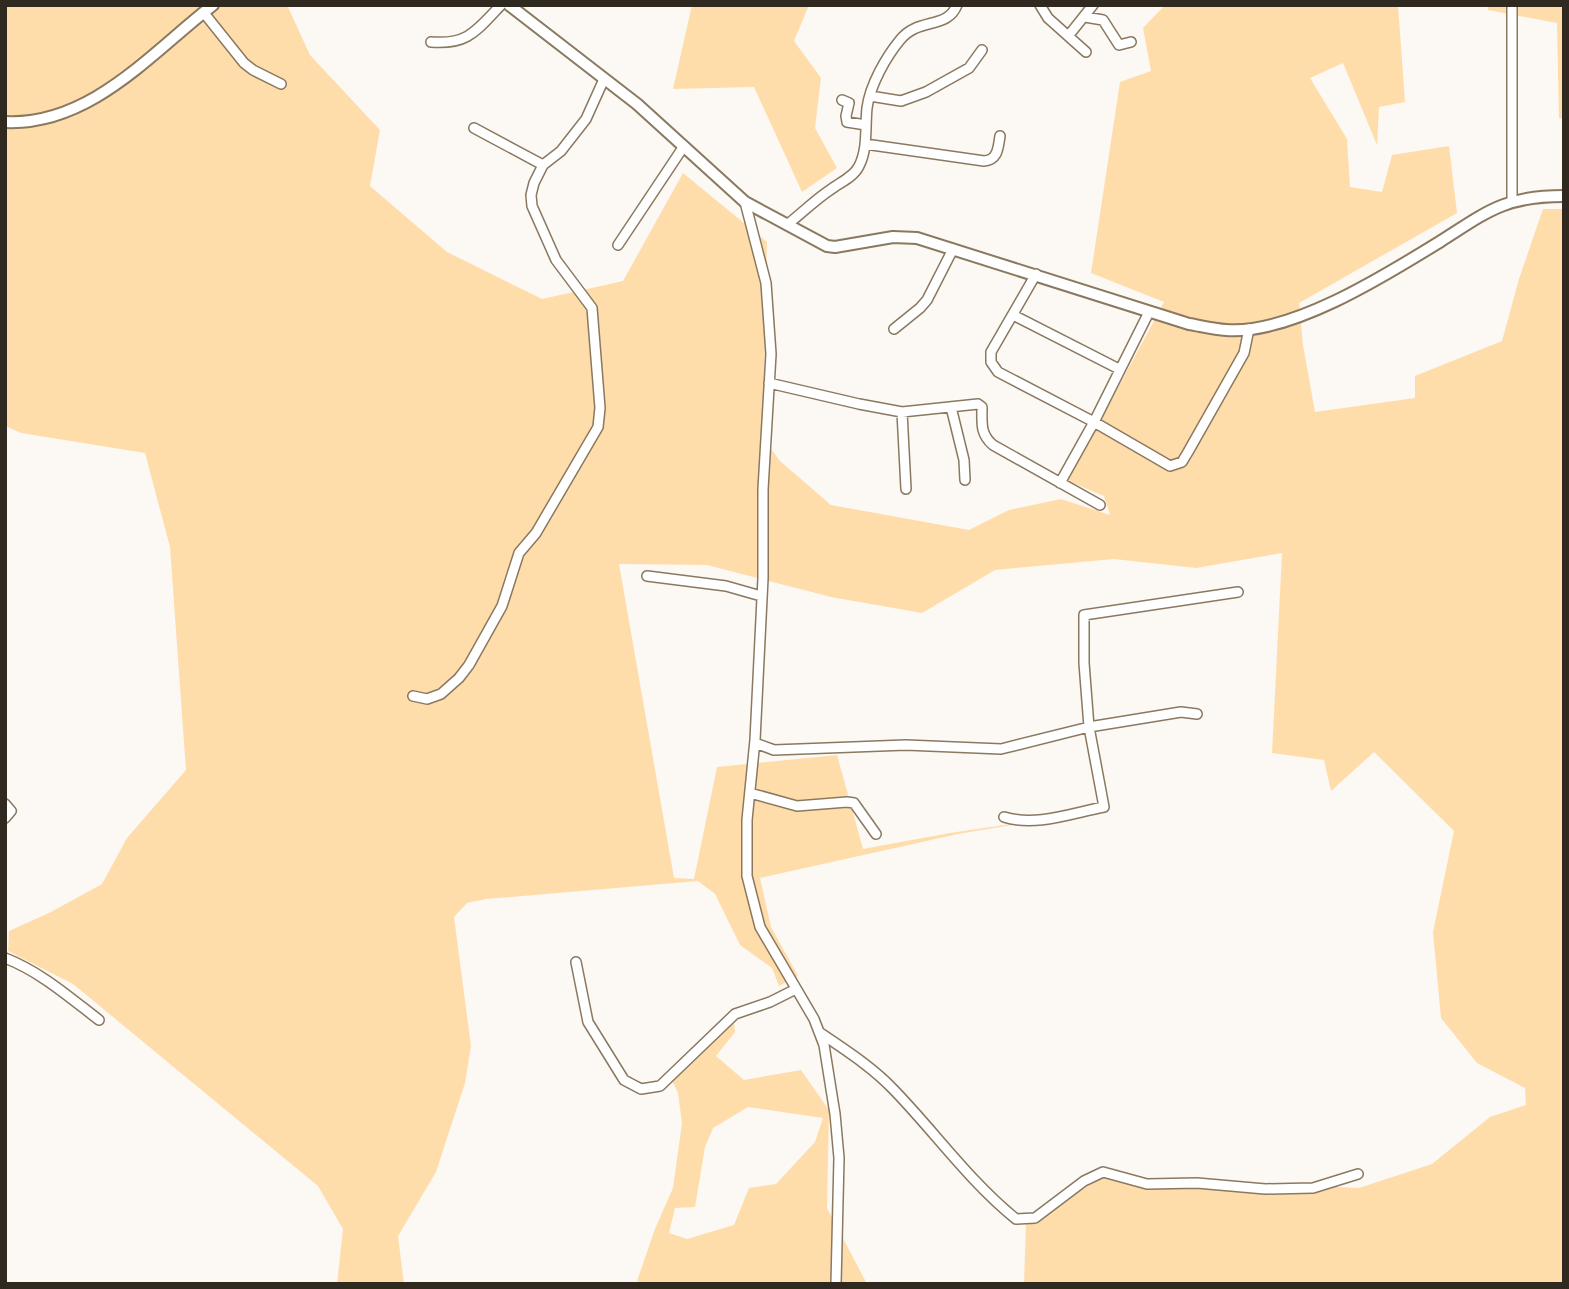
<svg xmlns="http://www.w3.org/2000/svg" width="1569" height="1289" font-family="Cabin,sans-serif">
<style>
.green{fill:#ffddab;fill-rule:evenodd}
.lines{fill:none;stroke-linecap:round;stroke-linejoin:round}
.minor-casing{stroke:#8a7960;stroke-width:12}
.tertiary-casing{stroke:#8a7960;stroke-width:14}
.minor{stroke:#fff;stroke-width:9}
.tertiary{stroke:#fff;stroke-width:10}
</style>
<rect width="100%" height="100%" fill="#fcf8f3"/>
<!-- green -->
<path class="green" d="M5,5h282l23,50 70,75 -10,56 77,66 95,47 81,-18 60,-108 84,69 -4,196 17,23 51,44 138,25 40,-20 52,-11 49,16 -6,-19 -36,-15 96,-179 -73,-29 29,-191 31,-11 -8,-43 22,-23h233l7,97 -26,5 -2,38 -34,-82 -33,15 37,61 3,48 32,5 10,-37 57,-9 8,67 -158,90 4,42 12,67 100,-14v-22l87,-35 17,-62 24,-70h21v1075h-540l2,-62 79,-46 254,12 73,-24 58,-47 36,-12 -1,-17 -48,-25 -36,-45 -8,-86 21,-101 -80,-79 -43,39 -7,-31 -52,-7 10,-200 -86,15 -82,-9 -119,11 -73,43 -91,-16 -124,-32 -88,-1 55,314 20,1 23,-112 120,-12 26,94 87,-16 129,-19 -121,20 -198,44 11,49 27,49 -19,10 -7,-18 -32,-23 -25,-51 -17,-13 -212,18 -19,4 -13,14 17,129 -6,37 -29,89 -38,64 6,48h-67l6,-55 -25,-43 -245,-202 -65,-33 1,-20 40,-18 53,-29 25,-46 59,-68 -16,-223 -25,-94 -124,-20 -16,-7z
M692,5h117l-15,36 27,37 -6,50 22,40 -35,24 -48,-105 -81,2z
M1487,5h77v114l-5,-1 -2,-95 -69,-13z
M733,1014l2,18 -19,24 28,24 57,-10 28,40 -2,98 40,76h-221l-9,-3 18,-52 18,-41 9,-65 -4,-30 -10,-21zM748,1107l75,11 -8,24 -39,42 -27,4 -15,37 -47,14 -18,-6 6,-25 20,-1 10,-60 8,-19z"/>
<g class="lines">
<!-- minor casing -->
<g class="minor-casing">
<path id="minor" d="M1040,5l8,13 38,34
M1512,5v196
M204,13l40,50 9,7 28,14
M1085,17l18,3 16,25 12,-3
M1069,35l24,-30
M431,42c37,3 45,-11 70,-37
M870,96l31,5 25,-9 43,-24 13,-18
M842,100l7,3 -3,13 1,6 19,3
M474,128l69,37
M865,144l119,17c14,-1 14,-13 16,-25
M745,202l21,81 5,71 -8,135v89l-8,162 -8,80v56l13,51 54,92 10,26 11,69 4,44 -3,126
M788,224c14,-11 27,-24 42,-34 9,-7 24,-13 29,-24 9,-17 6,-39 8,-58 3,-23 19,-51 33,-68 18,-23 47,-10 57,-35
M618,245l66,-99
M1036,274l-45,78v10l7,10 96,50 76,44 12,-4 6,-10 56,-99 5,-24
M1013,315l106,54
M894,329l26,-21 7,-8 26,-51
M769,383l90,21 43,8 76,-8 4,3c0,16 -2,27 11,38l107,60
M951,407l13,53 1,20
M902,412l4,77
M1060,483l34,-61 55,-110
M647,576l79,10 35,10
M413,696l14,3 14,-5 18,-16 10,-13 33,-59 17,-53 17,-20 62,-106 2,-19 -8,-100 -36,-48 -24,-54 -1,-11 3,-12 9,-18 18,-14 25,-32 18,-40
M755,743l19,7 132,-5 95,4 88,-22 92,-15 16,2
M750,793l47,13 50,-4 7,1 22,31
M5,804l6,7 -6,7
M1004,817c32,10 68,-4 100,-10l-15,-80 -5,-64v-48l154,-23
M5,958c36,14 64,39 94,62
M576,962l12,60 36,58 17,9 19,-3 75,-72 35,-12 26,-13
M819,1032c26,18 52,34 74,57 41,42 76,92 123,130l19,-1 49,-37 19,-9 44,12 50,-1 68,6 48,-1 45,-14"/>
</g>
<!-- tertiary casing -->
<g class="tertiary-casing">
<path id="tertiary" d="M509,5l128,99 108,98 82,44 8,1 58,-10 24,1 272,86c12,2 25,5 37,6 65,5 160,-55 215,-89 47,-30 64,-45 123,-45
M5,122c85,4 146,-69 208,-117"/>
</g>
<!-- minor -->
<use href="#minor" class="minor"/>
<!-- tertiary -->
<use href="#tertiary" class="tertiary"/>
</g>
<!-- border -->
<rect width="1569" height="1289" fill="none" stroke="#30291f" stroke-width="14"/>
</svg>
